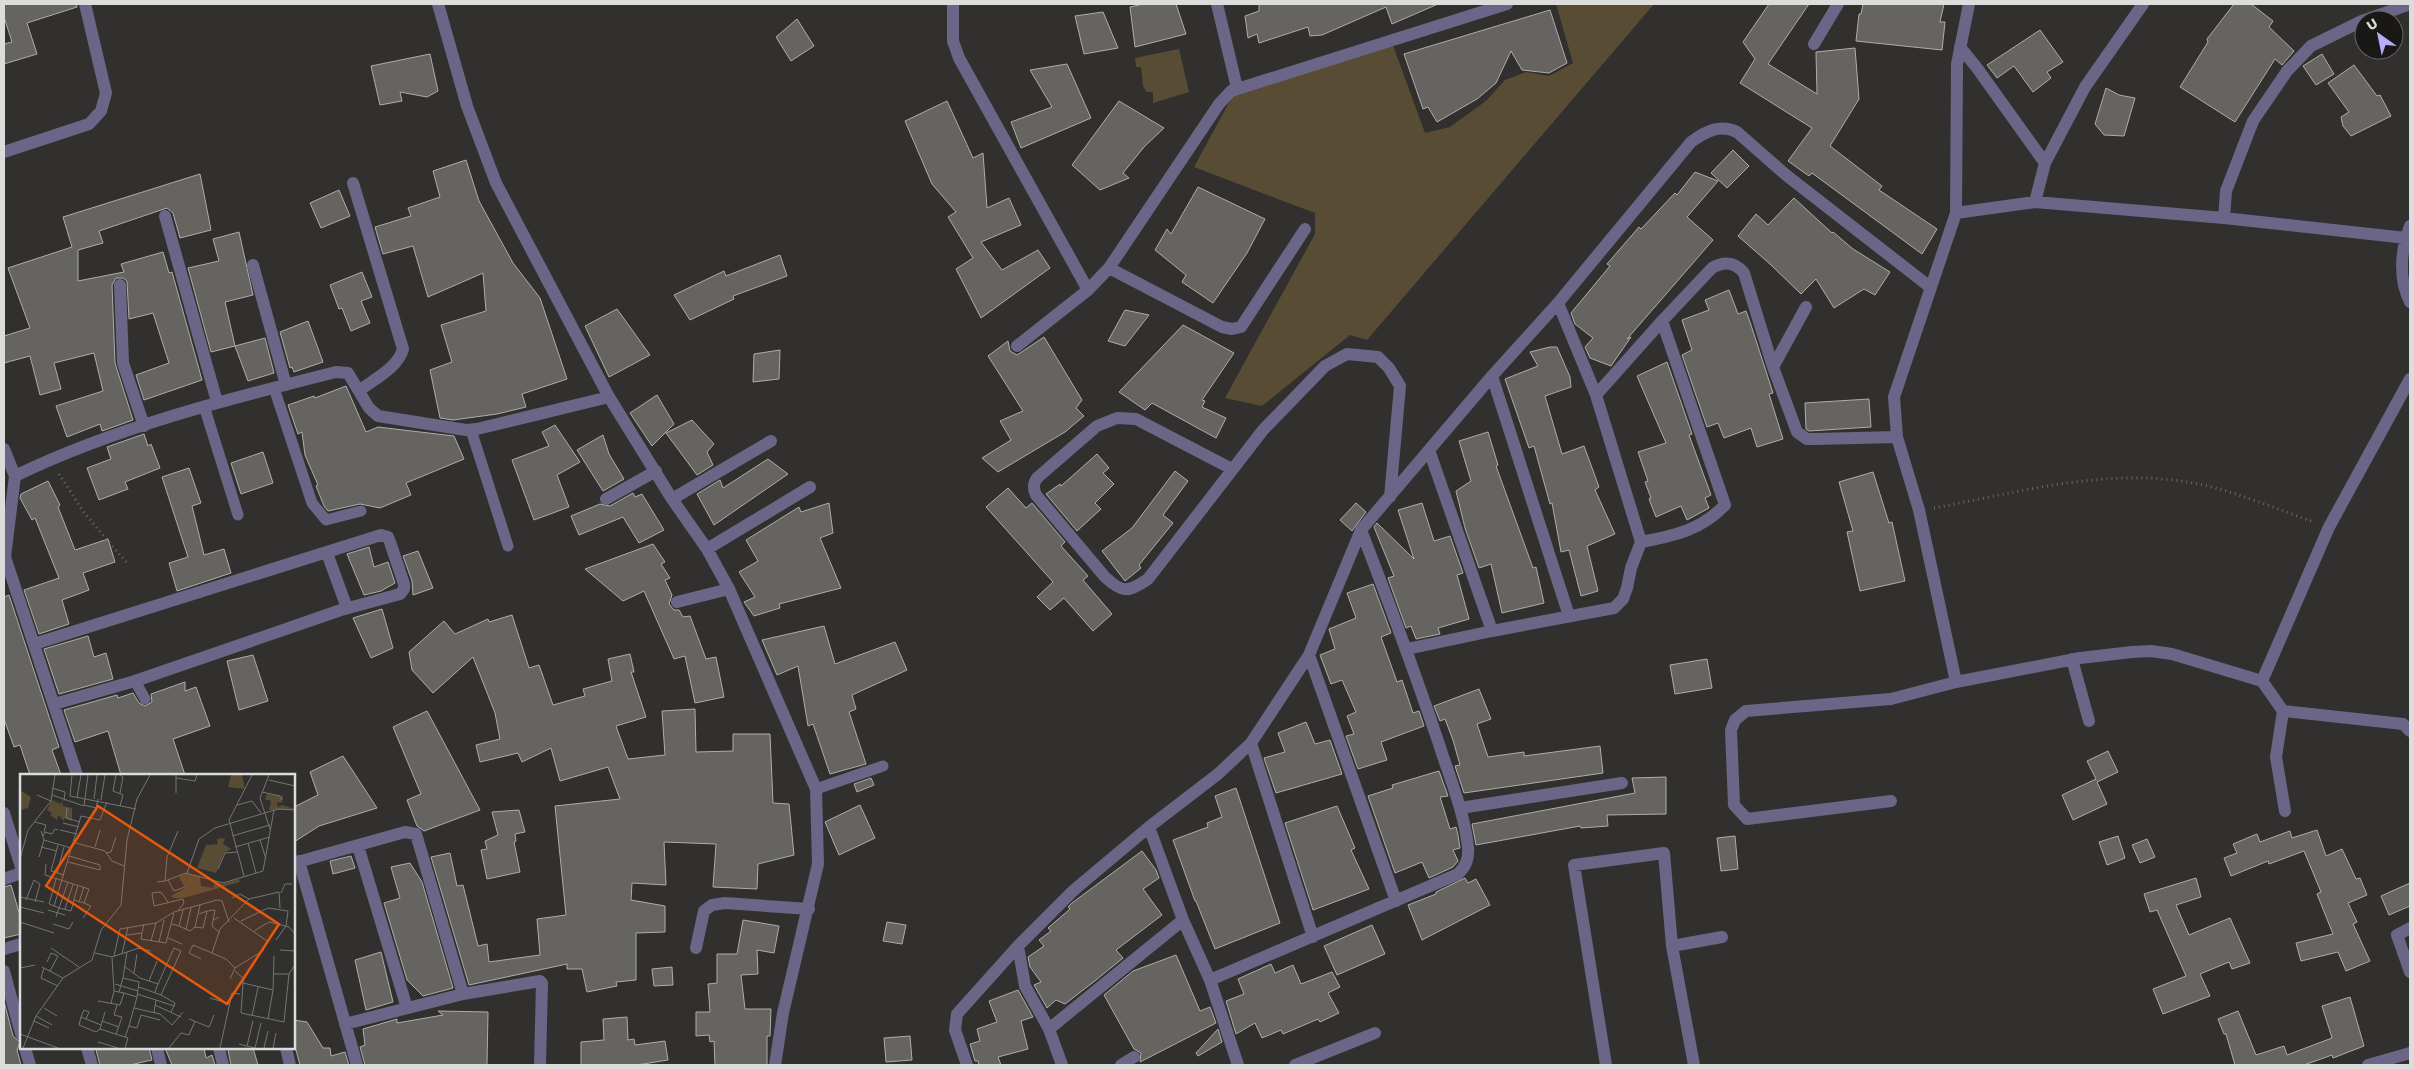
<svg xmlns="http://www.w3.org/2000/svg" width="2414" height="1069" font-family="'Work Sans',sans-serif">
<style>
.green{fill:#584d34}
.building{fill:#666461;stroke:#aeada9}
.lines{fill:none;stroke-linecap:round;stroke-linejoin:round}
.path{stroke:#6a6967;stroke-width:3;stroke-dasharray:1 4;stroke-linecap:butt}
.lane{stroke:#6b6687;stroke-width:11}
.street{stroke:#6b6687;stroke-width:12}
.inset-road{fill:none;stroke:#757573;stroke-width:1}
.view{fill:#e8590c;fill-opacity:0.15;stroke:#e8590c;stroke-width:2.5}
.inset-edge{fill:none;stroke:#dcdcda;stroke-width:2.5}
</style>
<rect width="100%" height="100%" fill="#31302e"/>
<!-- green -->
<path class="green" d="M1556,4h98l-287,336 -17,-5 -88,71 -37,-8 90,-164v-21l-121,-46 43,-79 154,-48 34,93 25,-6 36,-26 19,-21 21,-8 23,4 24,-13z
M1179,49l10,43 -36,11v-11h-6l-4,-6 -2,-19h-5l-1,-9z"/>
<!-- building -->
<path class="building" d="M4,4h72l1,3 -50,16 10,31 -33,10v-20l8,-2 -8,-25z
M1143,4h33l10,30 -51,13 -5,-40z
M1259,4h179l-46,20 -6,-17 -64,28 -12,1 -2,-9 -49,16 -2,-9 -9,4 -3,-22 14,-5z
M1769,4h40l-41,60 49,30 -1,-42 39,-4 4,51 -29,47 52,40 -3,4 58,39 -15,25 -110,-81 -3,3 -21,-15 24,-33 -72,-45 15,-24 -12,-17z
M1863,4h81l-4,18h5l-3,28 -86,-9 3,-27h2z
M2234,4h17l22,17 -4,6 25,24 -12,14 -7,-6 -40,63 -55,-35 28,-45 -1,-3z
M1550,10l17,53 -18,10 -27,-3 -11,-19 -15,32 -19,16 -40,23 -9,-15 -5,2 -19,-55z
M1103,12l15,36 -34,6 -9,-38z
M797,19l17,27 -23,15 -15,-24z
M2040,30l23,32 -16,10 4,6 -18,14 -19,-26 -17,12 -10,-13z
M430,54l8,37 -11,6 -27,-5 2,9 -22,4 -9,-39z
M2322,54l12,20 -18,11 -13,-19z
M1067,64l24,54 -70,30 -10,-26 41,-15 -22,-37z
M2354,65l23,31 3,-1 11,21 -40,20 -8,-10 -2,-9 8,-5 -21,-29z
M2106,88l13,7 16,3 -11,38 -20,-1 -9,-11z
M947,101l26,57 10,-5 4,55 22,-10 12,27 -40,17 21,28 36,-20 12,18 -69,50 -25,-49 17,-11 -25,-41 8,-5 -24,-28 -27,-63z
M1119,101l45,27 -20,19 -21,26 6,5 -29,12 -28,-25z
M1733,150l16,16 -22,22 -16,-15z
M466,160l13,41 34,62 27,35 27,81 -45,15 4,13 -29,7 -44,6 -13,-2 -10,-48 22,-8 -11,-37 45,-14 -3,-38 -55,24 -15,-51 -30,8 -8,-27 36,-11 -3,-8 32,-11 -7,-26z
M1695,172l23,9 -31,36 26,23 -86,99 4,-2 -20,29 -21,-8 -5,-11 8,-9 -18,-14 -4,-11 39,-47 -3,-2 32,-37 2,2 34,-36 2,2z
M200,174l11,56 -31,8 -7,-25 -6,-5 -68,23 4,12 -25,7v31l46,-9 -3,-8 42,-12 6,21 3,-1 30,108 -58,20 -8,-25 33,-12 -16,-50 -24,6 -2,-38 -4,-3h-7l-4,7 3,78 18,57 -31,11 -2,-7 -33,13 -11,-31 47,-15 -9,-38 -40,10 7,26 -21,6 -10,-39 -26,7v-27l26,-8 -22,-60 64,-21 -9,-30z
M1198,187l67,32 -18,34 -34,50 -31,-21 4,-7 -31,-25 12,-21 4,5z
M339,190l11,26 -29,12 -11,-25z
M1794,198l38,35 1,-1 20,17 37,23 -15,23 -11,-6 -30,19 -18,-29 -15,15 -31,-30 -32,-28 18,-22 12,11z
M239,232l14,63 -28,7 10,44 -24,6 -23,-84 31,-7 -6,-22z
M780,255l7,21 -54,20 1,3 -44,21 -16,-25 50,-24 2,5z
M362,272l10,25 -11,4 9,22 -19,8 -9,-23 -3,1 -9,-24z
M1729,290l9,24 8,-3 5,14 22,68 -4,1 14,45 -26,8 -6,-19 -27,10 -6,-15 -11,4 -25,-72 10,-5 -10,-30 27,-10 -4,-10z
M617,309l33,46 -41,22 -24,-51z
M1125,310l24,5 -24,31 -17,-5z
M308,321l15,41 -29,10 -2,-5 -2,1 -10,-36z
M1183,325l51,28 -32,47 3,1 -3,6 24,11 -10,20 -64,-35 -7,7 -26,-18z
M1044,337l38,63 -6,8 8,8 -19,16 -67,40 -16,-14 29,-18 -11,-19 23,-10 -35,-55 20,-15 2,10 7,4z
M265,338l9,35 -26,8 -13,-35z
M1550,347h7l13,30 1,10 -26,9 17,58 22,-8 15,41 -4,3 20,44 -28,12 11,45 -17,5 -12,-46 -8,2 -9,-49 -2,1 -16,-58 -5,2 -24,-69 33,-13 -8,-14z
M780,350l-1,29 -26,3 1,-28z
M1667,362l25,72 -3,1 22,60 -6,3 4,10 -22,12 -6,-14 -25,11 -7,-18 2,-1 -6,-16 3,-1 -10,-29 28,-9 -29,-67z
M346,386l20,46 12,-5 76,9 10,23 -58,24 5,12 -31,13 -20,-4 -32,7 -4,-5 -8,-20 2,-1 -13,-30 -3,-23 -4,2 -10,-29 26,-9 1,2z
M657,395l17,29 -22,22 -22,-33z
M1869,399l2,28 -62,4 -3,-2 -1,-26z
M692,420l22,24 -7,8 6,13 -16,10 -31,-42z
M555,425l25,37 -23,13 12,32 -35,13 -22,-60 37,-14 -7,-14z
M1488,432l10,33 -2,1 37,102 3,-1 8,36 -42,10 -11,-49 -12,4 -14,-40 -9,-37 15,-10 -12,-40z
M144,434l4,12 3,-2 9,24 -35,14 3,7 -29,11 -12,-32 24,-9 -4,-12z
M603,435l6,19 15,25 -21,12 -26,-41z
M263,452l10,31 -32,11 -10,-31z
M1097,454l12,14 -6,5 11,11 -19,19 6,6 -24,22 -31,-37 14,-10 1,2z
M768,459l20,15 -74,51 -17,-31 23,-14 3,8z
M189,468l12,35 -9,3 12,49 20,-6 7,24 -54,18 -8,-28 19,-6 -26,-80z
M1175,471l13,10 -25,34 10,8 -34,42 2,3 -16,13 -23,-30 30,-23z
M1873,472l16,51 3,-1 13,59 -45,10 -13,-59 6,-1 -14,-49z
M48,481l12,24 -2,2 17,43 33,-11 7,23 -32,11 6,17 -27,10 7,24 -30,10 -15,-44 35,-12 -24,-60 -3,2 -12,-22 1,-4z
M1008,488l18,20 6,-5 33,39 -4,4 27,30 -5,4 29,34 -19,17 -29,-33 -14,12 -13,-13 16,-15 -67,-75z
M633,493l2,4 7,-3 22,36 -25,13 -16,-26 -44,18 -8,-19 29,-12 10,2z
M829,503l4,30 -13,5 21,50 -62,16 1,4 -26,8 -10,-14 11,-5 -16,-25 19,-11 -12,-21 53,-33 2,5z
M1356,503l10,9 -14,19 -12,-11z
M1422,503l12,38 16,-5 13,37 -6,2 12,44 -31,9 2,6 -24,5 -5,-13 -5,2 -18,-50 6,-2 -20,-49 3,-4 37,36 -16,-49z
M653,544l12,18 -4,2 9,14 -5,2 7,15 -3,9 5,6h5l4,7 7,-1 16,43 10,-2 8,40 -29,6 -10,-47 -11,3 -30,-68 -21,10 -38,-32z
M369,547l5,20 14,-5 7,21 -14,8 -17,4 -17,-41z
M418,551l15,37 -20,7 -1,-14 -9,-25z
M1373,584l18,49 -10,4 16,45 5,-2 11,33 6,-2 5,15 -43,16 6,18 -29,9 -12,-33 8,-2 -7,-18 9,-4 -14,-32 -11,4 -11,-29 15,-6 -6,-20 27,-11 -9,-25z
M9,595l50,152 -7,3 9,25h-31l-10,-30 -6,2 -10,-28v-122z
M382,609l11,39 -22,10 -18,-40z
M512,615l17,53 10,-3 14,40 32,-9 -2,-7 29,-8 -4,-22 22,-5 4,18h-3l15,45 -30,9 12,33 37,-4 -3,-44 33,-2 1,43 37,-1v-17h37l3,69 16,1 5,51 -36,9 -1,25 -44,-2 3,-43 -52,-2 2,43 -34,-2 -1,17 34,6v26l-29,1v47l-20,2 1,4 -30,6 -5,-23h-15v-5l-98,21 -38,-128 19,-4 7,33 6,-1 15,61 9,-2 2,18 51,-7 -3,-36 29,-4 -11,-109 65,-7 -12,-32 -48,14 -9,-33 -29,14 -4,-9 -38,9 -4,-17 24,-6 -5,-26 -22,-56 -40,36 -21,-23 -3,-18 35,-31 11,13 33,-15 1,3z
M824,626l11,38 60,-22 12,28 -55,25 4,14 -7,3 17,52 -36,10 -17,-50 -5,2 -10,-60 -21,9 -15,-35z
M88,636l6,21 12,-4 7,26 -54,15 -15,-45z
M253,655l15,46 -29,9 -12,-49z
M1707,659l5,29 -37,6 -5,-29z
M185,682v9l11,-4 14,39 -37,13 12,36h-64l-13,-44 -33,11 -11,-32 53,-15 1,3 15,-5 6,10 6,3 7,-4 -1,-8z
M1479,689l12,30 -14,5 11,33 36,-5v4l76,-10 3,27 -139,20 -9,-27 5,-1 -7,-25 -8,-21 -5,2 -6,-15z
M427,711l53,99 -56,21 -7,-5 -10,-26 14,-6 -28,-67z
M1306,722l9,22 15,-4 12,34 -66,19 -12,-35 21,-6 -7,-19z
M2108,751l10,21 -21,10 10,22 -34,16 -11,-25 34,-16 -9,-18z
M343,756l34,52 -58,18 -25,16v-35l24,-12 -8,-23z
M1439,771l9,25 -8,1 10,32 6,-2 2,8 2,13 -7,2 5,11 -5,6 -24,11 -7,-16 -27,11 -27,-77 25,-8 -1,-3z
M1666,777v37l-59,1 1,11 -27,2 -1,-2 -104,19 -4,-21 163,-31 -3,-15z
M871,778l3,7 -17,7 -3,-8z
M1236,788l44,135 -65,26 -19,-48h-1l-22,-61 35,-13 -1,-4 15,-6 -7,-21z
M860,805l15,33 -36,17 -14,-33z
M1337,806l18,42 -4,2 18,39 -56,21 -28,-87z
M519,810l6,22 -10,2 1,7 -2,1 6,30 -33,7 -6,-29 6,-1 -2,-8 13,-6 -6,-23z
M2317,830l9,26 16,-7 14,30 4,-1 7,17 -19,8 9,19 -4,2 17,37 -24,10 -8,-19 -37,9 -5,-18 37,-9 -16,-40 4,-2 -17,-41 -35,13 -1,-3 -37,15 -7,-18 13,-5 -4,-9 24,-10 3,8 30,-11 2,7z
M1735,836l3,33 -17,2 -4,-33z
M2118,836l7,22 -18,7 -8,-23z
M2147,839l8,18 -15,6 -8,-18z
M1142,851l14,19 3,8 -16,11 19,26 -46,35 7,8 -27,22 -31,24 -9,-4 -9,8 -13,-23 7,-3 -11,-15 -2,-10 16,-11 -5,-6 12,-9 -3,-3 22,-19 -2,-2 4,-4z
M351,856l4,12 -22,6 -3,-13z
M410,863l12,19 31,106 -30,8 -16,-16 -23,-77 16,-5 -9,-31z
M1465,878l3,5 8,-4 14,26 -68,35 -14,-35 28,-11v-2z
M2196,878l5,19 -25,8 13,30 41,-17 20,45 -18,6 -3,-7 -29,12 10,22 -47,18 -10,-25 33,-13 -29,-66 -7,2 -6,-18z
M2410,883v23l-21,9 -8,-19z
M11,885l10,34v15l-17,4v-51z
M743,920l36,6 -5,27 -17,-3 1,24 -17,1 4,34h26l-1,27h-3v29h-52l-1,-24 -4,1 -1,-7 -13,1v-24h14l-2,-28 9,-1v-29h20z
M887,922l19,3 -4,19 -19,-3z
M1372,925l13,29 -48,21 -13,-29z
M381,952l12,50 -27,8 -11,-50z
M1176,955l24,56 10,-4 6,16 -76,39 1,-9 -7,-4 -30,-54 29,-24z
M1271,964l4,9 18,-8 8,19 31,-12 8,15 -12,6 11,20 -19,9 -2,-3 -35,15 -2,-4 -19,8 -7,-15 -19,11 -10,-33 18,-7 -6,-15z
M672,967l1,18 -19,1 -2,-17z
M1018,990l15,27 -12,4 7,28 -30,8 3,8h-22l-1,-4h-3l-5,-17 10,-3 -3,-12 20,-7 -8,-21z
M2350,997l14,49 -31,12 -1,-3 -28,10h-69l-9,-31h-2l-6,-15 20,-8 18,44 28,-9 3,9 45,-17 -10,-32z
M4,1001l9,35 7,6 -3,8 4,15h-17z
M438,1011l50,1 -1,53h-122l-5,-18 5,-2 -2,-16 34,-10v4l46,-8z
M627,1017l1,23 6,-1 1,6 30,-4 3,19 -31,5h-56v-23l23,-2 -1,-21z
M294,1020l13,2 16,26h7l1,8 14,-4 4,13h-49l-6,-22z
M1218,1029l4,13 -24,14 -2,-3z
M910,1036l2,24 -26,2 -2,-24z
M105,1048h44l3,12 -22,5h-30l-4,-15z
M165,1048h39l2,10 6,-3 3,10h-43z
M235,1048h18l5,17h-27l-3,-15z"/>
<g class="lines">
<!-- path -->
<path class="path" d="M59,474l26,40 42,49
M1934,508c86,-16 177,-42 264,-24 40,8 78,25 116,38"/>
<!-- lane -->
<path class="lane" d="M274,388l38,115 14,17 35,-9
M204,406l34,109
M471,430l37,116
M135,681l10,18
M816,789l67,-23"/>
<!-- street -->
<path class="street" d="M438,4l29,102 29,77 113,214 63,102 35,50 22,40 87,200 2,75 -35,149 -8,52
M953,4v37l6,17 129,232 -71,56
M1217,4l20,84
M2365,20l45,-16
M1814,44l24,-40
M1960,47l17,21 68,95
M4,152l85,-28 12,-13 5,-18 -21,-89
M353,183l50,166c-5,19 -29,30 -44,42
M2035,202l10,-39 40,-76 58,-83
M1956,213l79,-11 189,16 182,20
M165,216l52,186
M2224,218l2,-27 27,-70 34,-50 24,-25 53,-26
M2410,226c-9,24 -12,52 0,76
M253,265l33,120
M1109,268l113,59 10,2 9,-2 64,-98
M120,285l3,78 21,63
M1088,290l21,-22 110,-164 12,-13 276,-87
M1806,307l-33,60 24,65 10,7h8l82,-2
M1662,321l50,-53c13,-7 23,-6 32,5l29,94
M1492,376l77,240
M1596,395l66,-74 63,184c-24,25 -51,31 -84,37
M4,449l11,27 -10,81 72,218
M1232,469l-96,-50 -19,-1 -20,8 -60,52c-4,6 -4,10 -1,17l69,82c17,16 23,16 43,2l115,-149 62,-64 22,-12 31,3 11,11 11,18 -10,111
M15,476c101,-49 213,-77 321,-104l12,1 21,35 9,8 88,14 11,-1 132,-32
M606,499l50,-28
M672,499l99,-58
M707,549l103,-62
M327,553l20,55
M677,602l52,-13
M1492,631l122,-23 9,-9 4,-11 4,-20 10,-26 -45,-147 -38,-92
M34,644l347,-109 7,2 2,5 14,42v5l-4,5 -59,16 -206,71 -81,23
M1407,649l85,-18 -63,-181
M1309,655l87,246
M2072,659l17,62
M1956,682l-37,-172 -22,-73 -3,-40 62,-184 1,-149 12,-60
M2283,711l120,13 7,7
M1251,743l62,194
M1891,801l-144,18 -13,-14 -3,-75 4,-10 11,-9 145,-12 65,-17 124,-24 52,-6 19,-1 21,3 90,27
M1460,808l162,-25
M2285,811l-9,-54 7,-46 -21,-30 67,-154 81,-148
M4,813l17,54
M358,846l49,162
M299,861l58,204
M294,863l111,-31 11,2 47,160 -118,30
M4,879l17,-6
M1183,920l27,60 248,-106c8,-8 11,-15 10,-27 -4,-36 -19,-71 -30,-106 -24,-71 -50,-141 -77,-211
M2410,928l-13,7 13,37
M1018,946l7,40 24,43 13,36
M1672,946l50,-9
M696,948l8,-37 8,-6 13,-2 84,6
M4,949l17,-5
M4,971l17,63
M1210,980l28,85
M463,994l77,-13 2,2 -2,82
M1049,1029l134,-109 -34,-93
M25,1048l5,17
M87,1048l5,17
M157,1048l4,17
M219,1048l4,17
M286,1048l4,17
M967,1065l-12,-35 2,-16 61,-68 56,-56 75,-63 69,-53 33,-31 58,-88 52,-125 131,-154 66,-73 133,-161c15,-11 29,-18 46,-10l49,43 144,112
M1121,1065l13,-8
M1295,1065l80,-32
M1606,1065l-32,-200 90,-12 8,93 22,119
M2368,1065l42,-12"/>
</g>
<!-- overview -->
<g transform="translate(20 774)">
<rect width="275" height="275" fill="#31302e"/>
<path d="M211,1h11l3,14 -17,-2zM0,16l11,7 -3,11 -8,2zM247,20l16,2 -1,7 -5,-1 1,5 4,-2 13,4 -26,1 2,-9 -6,-2zM32,26l8,4 2,-3 1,5 9,2v13l-7,-3 -2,3 -2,-4 -3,-1 -1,4 -7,-5 2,-2 -5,-3zM205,64l-2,6 8,5 -7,4 -8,20 -19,-5 9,-23 12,-1 -1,-5zM167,99l13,4 1,9 12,2 2,-6 7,2 17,-5 1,3 -56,16h-11l-2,-2 14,-8 -6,-11z" fill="#584d34"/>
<path class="inset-road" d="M52,1l-2,21 66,13M96,1l-3,16 10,4 -3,11M249,1l-9,23 10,31M156,4l19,3 2,-6M249,6l26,6M32,14l13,4 -1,9M242,18l18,4 2,4M100,19l3,-16 -3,-2M156,19v-18M17,21l14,6M32,21l32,11 4,-31M57,23l4,-22M74,25l3,-24M81,26l4,-25M64,31l12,3 2,-9M217,31l15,-4 9,12M47,34l-1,10 14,4M15,48l11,3 -2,7M43,49l16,4M40,56l17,4M21,57l3,9 27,8M23,62l2,-4 7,2 3,-5 3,1M212,62l38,-11M240,66l6,19M56,69l29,8 7,10 12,5M228,69l8,30M38,71l-7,26 13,4M21,73l16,4M75,73l5,-17M215,73l35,-10M86,79l5,-1 5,-15M19,83l5,-17M0,85l8,-29 23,-29 4,-26M48,88l32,8v-5l-31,-9M26,90l-1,11 44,14 -5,14 -10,-3M198,95l7,-16 12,-1M37,99l7,-26M167,99l12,-34 16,-11 63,-19 17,1M224,102l-15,-56 23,-45M36,105l-7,25 10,4 9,-26M148,106l6,11 11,-4M145,107l21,-8 37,10 40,-12 11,-61M137,108l8,-1 2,-24 11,-26M261,119l4,-9h7M0,123l24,5M212,124l8,-4 9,5M6,126l8,-20 6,4 -5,18M59,128l5,-15M148,128l-7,-10 -9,1 2,13 29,-7 1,4 -6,8M34,132l27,-90 19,4 7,-18M0,133l24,6M45,135l8,-25M28,136l17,5M187,137l8,-1 -2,10M36,143l3,-9 12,3 7,-26M199,143l-6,3 -1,6 7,6M63,144l8,-12 -7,-3M214,144l33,23M221,147l27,-13 20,3 -2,15 -10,14M0,148l34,11M33,150l16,5 4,-7M152,150l7,2 4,-16M159,152l11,5 5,-4 5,-22M175,153l8,1 4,-17 -8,3M166,155l5,-21M234,157l15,-9 20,5 6,7M122,159l-1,6 25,4 8,-30M107,161l15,-2 2,-9M148,164l14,6M131,167l5,-18M139,168l5,-22M31,174l28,19M260,176l15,1M75,179l17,4 27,-9 12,3M192,179l8,-24 29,-30 30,-7 1,16M102,180l6,-27M94,182l6,-27 36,-6 18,-11 43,-12 5,1 7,21M92,183l2,34M181,185l-12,-6 4,-8 33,14 9,9M27,188l4,-9 7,3 -8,15M104,192l16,12 18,6 -3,8M22,193l21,11M0,194l15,-3M24,194l-3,10 17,8M215,197l8,7v5l30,7M114,199l3,-19M253,200h16M103,204l4,-26M210,205l5,-11 29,-18M129,207l8,-20M223,209l-2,30 43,9 5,-48 6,-9M95,210l23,7M119,213l22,8 20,-44 -7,-3 -16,36M99,218l4,-14 16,4 -2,15M104,219l13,4 -8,29M117,220l19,6 -2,12M141,221l14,8 -1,3M190,224l20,6M136,226l18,6 -3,6M78,227l22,4 4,-12 -10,-2 -3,12M135,231l26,12M24,234l13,8M114,234l26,6 12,11 11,-13M85,238l-5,17 28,9 -3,10M16,242l16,9M232,242l6,-29M61,243l-2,8 17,7 4,-3M66,245l3,-7 -5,-2 -3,7 20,8M169,245l20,8 5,-12M248,245l5,-29 1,-34M14,247l15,7M82,247l17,6M0,260l38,14M96,260l6,-17 -8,-2 3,-10M105,263l4,-11 8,2 4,-13 19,5M78,268l20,6M219,270l16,4M227,272l6,-25M3,274l13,-32 27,-38 29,-18 9,-30 20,-25 6,-65 10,-41 13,-24M149,274l12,-15 8,2 6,-14M200,274l12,-55 8,1M235,274l6,-25M244,274l4,-17M253,274l3,-15"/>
<path class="view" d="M78,32l181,118 -52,80 -181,-118z"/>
<rect width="275" height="275" class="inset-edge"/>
</g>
<!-- border -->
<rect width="2414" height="1069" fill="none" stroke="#dcdcda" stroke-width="10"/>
<!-- north arrow -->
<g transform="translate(2379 35) rotate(327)"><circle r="24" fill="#191817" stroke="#676665"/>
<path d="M0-4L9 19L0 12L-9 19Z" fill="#b8abf7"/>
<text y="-8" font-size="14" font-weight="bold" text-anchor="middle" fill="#dcdcda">U</text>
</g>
</svg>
